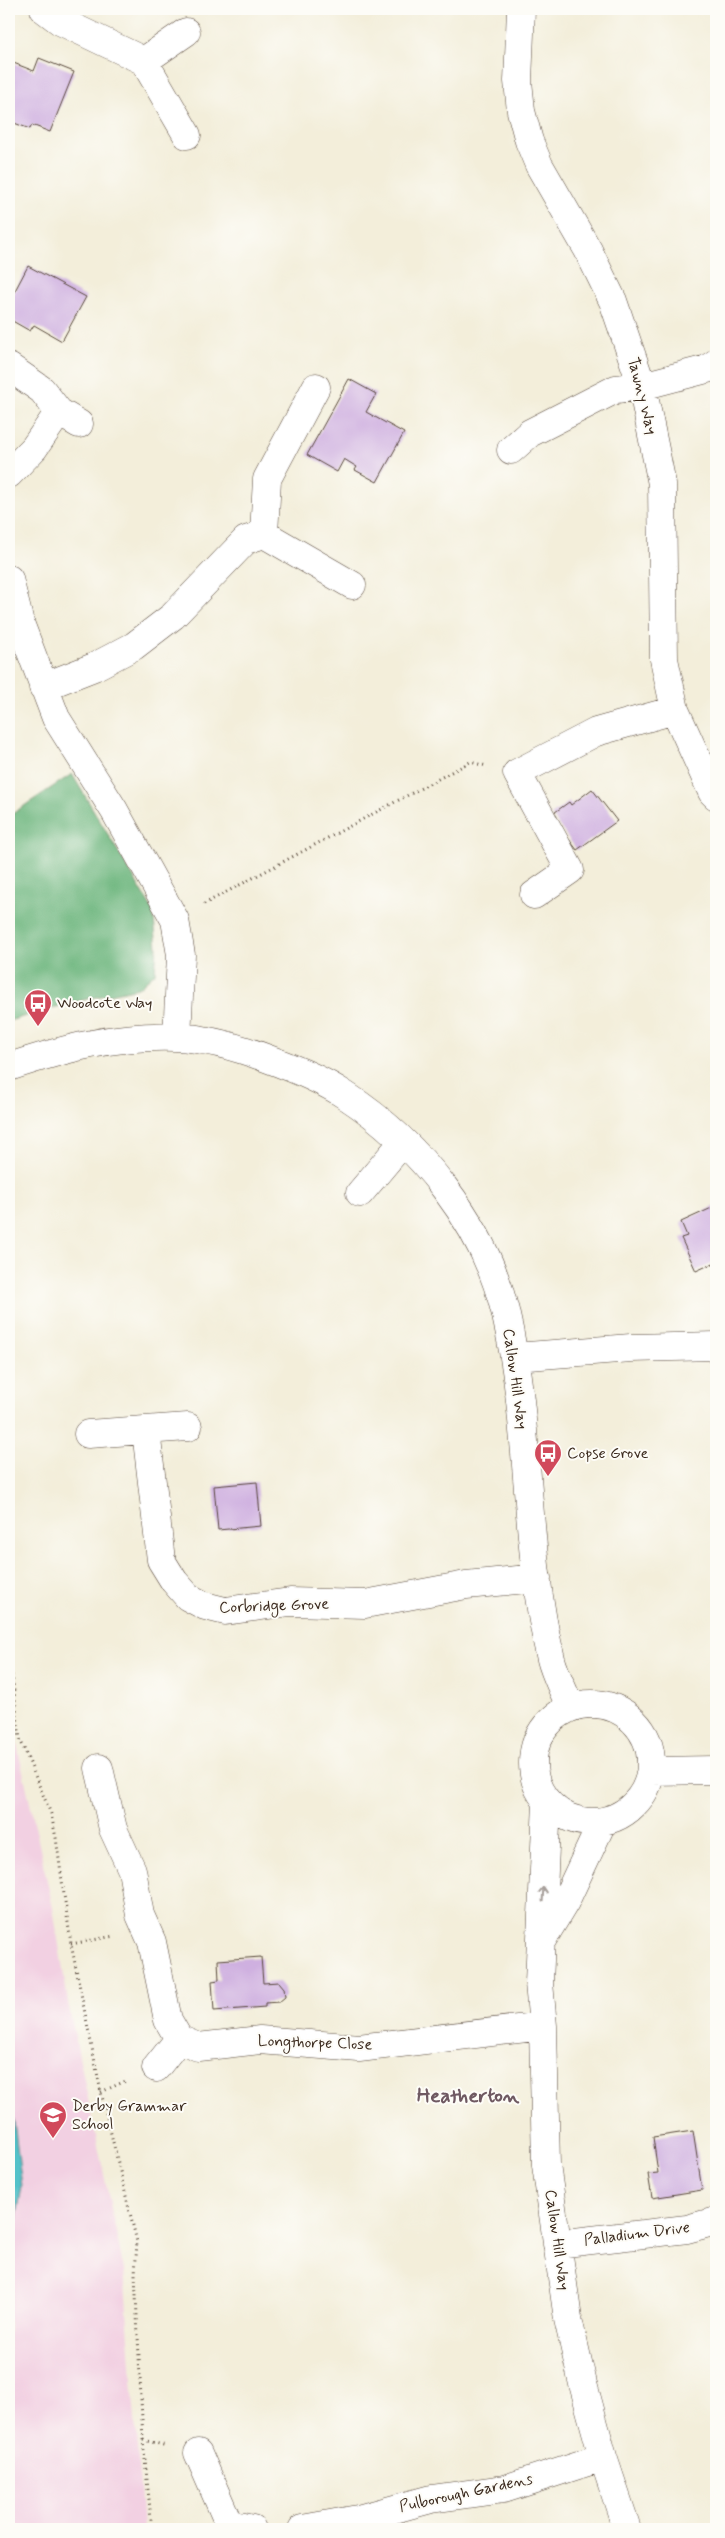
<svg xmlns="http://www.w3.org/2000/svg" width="725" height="2538" font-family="Mynerve,sans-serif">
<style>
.built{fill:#f2d0e2}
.forest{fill:#6db67e;stroke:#54704e}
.water{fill:#53c1c9;stroke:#477674}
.building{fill:#cfb0e0}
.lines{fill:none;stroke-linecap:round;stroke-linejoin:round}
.minor-casing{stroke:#57473a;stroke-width:29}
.path{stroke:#57473a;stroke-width:3;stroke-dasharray:1 4;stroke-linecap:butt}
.minor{stroke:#fff;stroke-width:28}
.oneway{stroke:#a79f9a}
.labels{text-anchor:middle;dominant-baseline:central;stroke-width:4;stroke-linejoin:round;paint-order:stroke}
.street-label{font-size:16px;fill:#3b2a1e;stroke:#fdfcf7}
.poi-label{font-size:16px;fill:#3b2a1e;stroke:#fdfcf7;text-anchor:start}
.district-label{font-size:21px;font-weight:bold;fill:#6f5962;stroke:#fdfcf7}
</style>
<rect width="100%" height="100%" fill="#fdfcf7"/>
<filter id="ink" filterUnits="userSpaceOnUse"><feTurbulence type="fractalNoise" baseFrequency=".02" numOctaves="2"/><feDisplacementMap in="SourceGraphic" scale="10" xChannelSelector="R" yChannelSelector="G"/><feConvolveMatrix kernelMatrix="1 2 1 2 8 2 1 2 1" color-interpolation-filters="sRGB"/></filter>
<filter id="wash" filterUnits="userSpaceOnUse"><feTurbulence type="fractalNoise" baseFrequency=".0096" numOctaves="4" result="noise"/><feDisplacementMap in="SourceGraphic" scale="20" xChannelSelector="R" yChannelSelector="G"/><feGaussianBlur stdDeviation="1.12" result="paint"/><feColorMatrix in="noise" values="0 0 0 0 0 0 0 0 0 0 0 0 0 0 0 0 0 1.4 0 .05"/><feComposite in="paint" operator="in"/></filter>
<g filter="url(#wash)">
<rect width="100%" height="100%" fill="#f3eeda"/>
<!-- built -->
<path class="built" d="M9,1708l44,200 16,100 55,262 19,259h-134z"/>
<!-- forest -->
<path class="forest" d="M72,774l81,136 4,37 -2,26 -17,15 -68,15 -61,18v-205z"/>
<!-- water -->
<path class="water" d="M9,2082l13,104 -13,78z"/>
<g id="blocks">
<!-- building -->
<path class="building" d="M39,58l35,14 -24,60 -18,-7 -2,4 -21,-8 2,-5 -2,-1v-47l2,-6 23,9z
M28,266l58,31 -24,44 -28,-16 -4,6 -21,-12v-17z
M349,379l27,15 -10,18 38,21 -27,49 -22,-12 2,-3 -13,-8 -7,13 -30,-17z
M592,789l25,32 -40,29 -26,-35 18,-13 2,3z
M716,1206v56l-20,9 -15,-33 6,-2 -6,-14z
M257,1482l4,44 -43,4 -4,-44z
M261,1957l2,26 16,-1 5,6 1,9 -6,5 -14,1v4l-51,4 -2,-30 7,-1 -1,-20z
M693,2131l9,59 -50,8 -4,-24 10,-1 -5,-36z"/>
</g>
</g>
<g filter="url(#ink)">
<use href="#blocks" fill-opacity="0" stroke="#57473a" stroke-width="1"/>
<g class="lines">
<!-- minor casing -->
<g class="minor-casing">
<path id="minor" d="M44,9l16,12 84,40
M521,9l-3,72 3,30 8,30 10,24 49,85 25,51 29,85 20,98 2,175 11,51 37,82 4,4
M186,32l-42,29 43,74
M9,367l33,23 17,22
M511,450l19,-17 86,-44 26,-3 65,-17 9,-6
M9,474l25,-26 25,-36 20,12
M264,534l88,51
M9,579l11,44 36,95 58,92 61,110 6,35 -4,82
M43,687l51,-20 40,-21 39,-30 73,-76 18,-6 3,-55 49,-92
M534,895l36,-25 -53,-97 79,-41 79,-22
M9,1067c57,-19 106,-32 166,-30 31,1 62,10 91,21 27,10 55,21 79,37 74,48 139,129 160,216 27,114 18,234 46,348 4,16 13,32 19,48
M360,1193l43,-51
M515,1357l116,-9 85,-2
M146,1431l15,129 13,21 14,16 17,9 20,5 65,-9 75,2 101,-19 71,-7
M88,1434l100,-7
M533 1763a59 59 0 1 1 118 0a59 59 0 1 1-118 0Z
M99,1768l14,61 19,41 8,45 12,27 16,78 11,19 19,8 62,-7 99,8 184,-22
M651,1771l65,-1
M547,1802l-8,181 4,43 3,139 22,154 15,65 20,73 24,72
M542,1940l23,-38 38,-81
M156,2068l23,-29
M557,2244l130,-15 29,-8
M198,2453l31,71 23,5
M302,2529l56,-10 73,-20 73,-10 99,-32"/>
</g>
<!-- path -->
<path class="path" d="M9,30l4,-9
M204,904l266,-142 17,4
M9,1650l11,89 31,75 5,24 15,106 30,148 36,150 -2,32 8,166 9,89
M71,1944l43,-8
M101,2092l27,-12
M143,2440l24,6"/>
<!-- minor -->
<use href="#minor" class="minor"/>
</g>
<!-- one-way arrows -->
<defs><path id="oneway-shaft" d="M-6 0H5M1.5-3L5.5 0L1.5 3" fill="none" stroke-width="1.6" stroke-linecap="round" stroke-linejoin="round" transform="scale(1.25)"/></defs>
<use class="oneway" href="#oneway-shaft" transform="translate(543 1894) rotate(-87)"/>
</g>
<!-- icons -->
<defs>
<g id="bus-pin" transform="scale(1.4375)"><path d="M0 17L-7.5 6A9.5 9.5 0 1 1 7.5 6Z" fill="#d1495b" stroke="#fdfcf7"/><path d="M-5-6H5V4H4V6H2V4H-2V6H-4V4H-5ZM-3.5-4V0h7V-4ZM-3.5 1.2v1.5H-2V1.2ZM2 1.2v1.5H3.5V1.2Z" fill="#fff"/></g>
<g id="school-pin" transform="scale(1.4375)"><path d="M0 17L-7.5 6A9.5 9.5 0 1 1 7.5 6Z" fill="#d1495b" stroke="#fdfcf7"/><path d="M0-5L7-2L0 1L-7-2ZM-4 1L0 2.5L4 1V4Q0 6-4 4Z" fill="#fff"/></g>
</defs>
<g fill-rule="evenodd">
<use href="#bus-pin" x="38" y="1003"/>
<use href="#bus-pin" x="548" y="1453"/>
<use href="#school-pin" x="53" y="2115"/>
</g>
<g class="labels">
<!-- street labels -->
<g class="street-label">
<text transform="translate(642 396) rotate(76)">Tawny Way</text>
<text transform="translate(515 1379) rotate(82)">Callow Hill Way</text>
<text transform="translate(274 1606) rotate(-2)">Corbridge Grove</text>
<text transform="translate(315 2043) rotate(2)">Longthorpe Close</text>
<text transform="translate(637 2234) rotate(-7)">Palladium Drive</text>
<text transform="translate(557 2240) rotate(82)">Callow Hill Way</text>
<text transform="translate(466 2493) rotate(-12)">Pulborough Gardens</text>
</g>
<!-- poi labels -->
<g class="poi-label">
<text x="57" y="1003">Woodcote Way</text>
<text x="567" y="1453">Copse Grove</text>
<text x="72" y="2106">Derby Grammar<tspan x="72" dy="18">School</tspan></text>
</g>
<!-- district labels -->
<g class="district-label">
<text x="468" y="2096">Heatherton</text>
</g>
</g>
<!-- margin -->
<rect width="725" height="2538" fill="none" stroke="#fdfcf7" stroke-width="30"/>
</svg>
